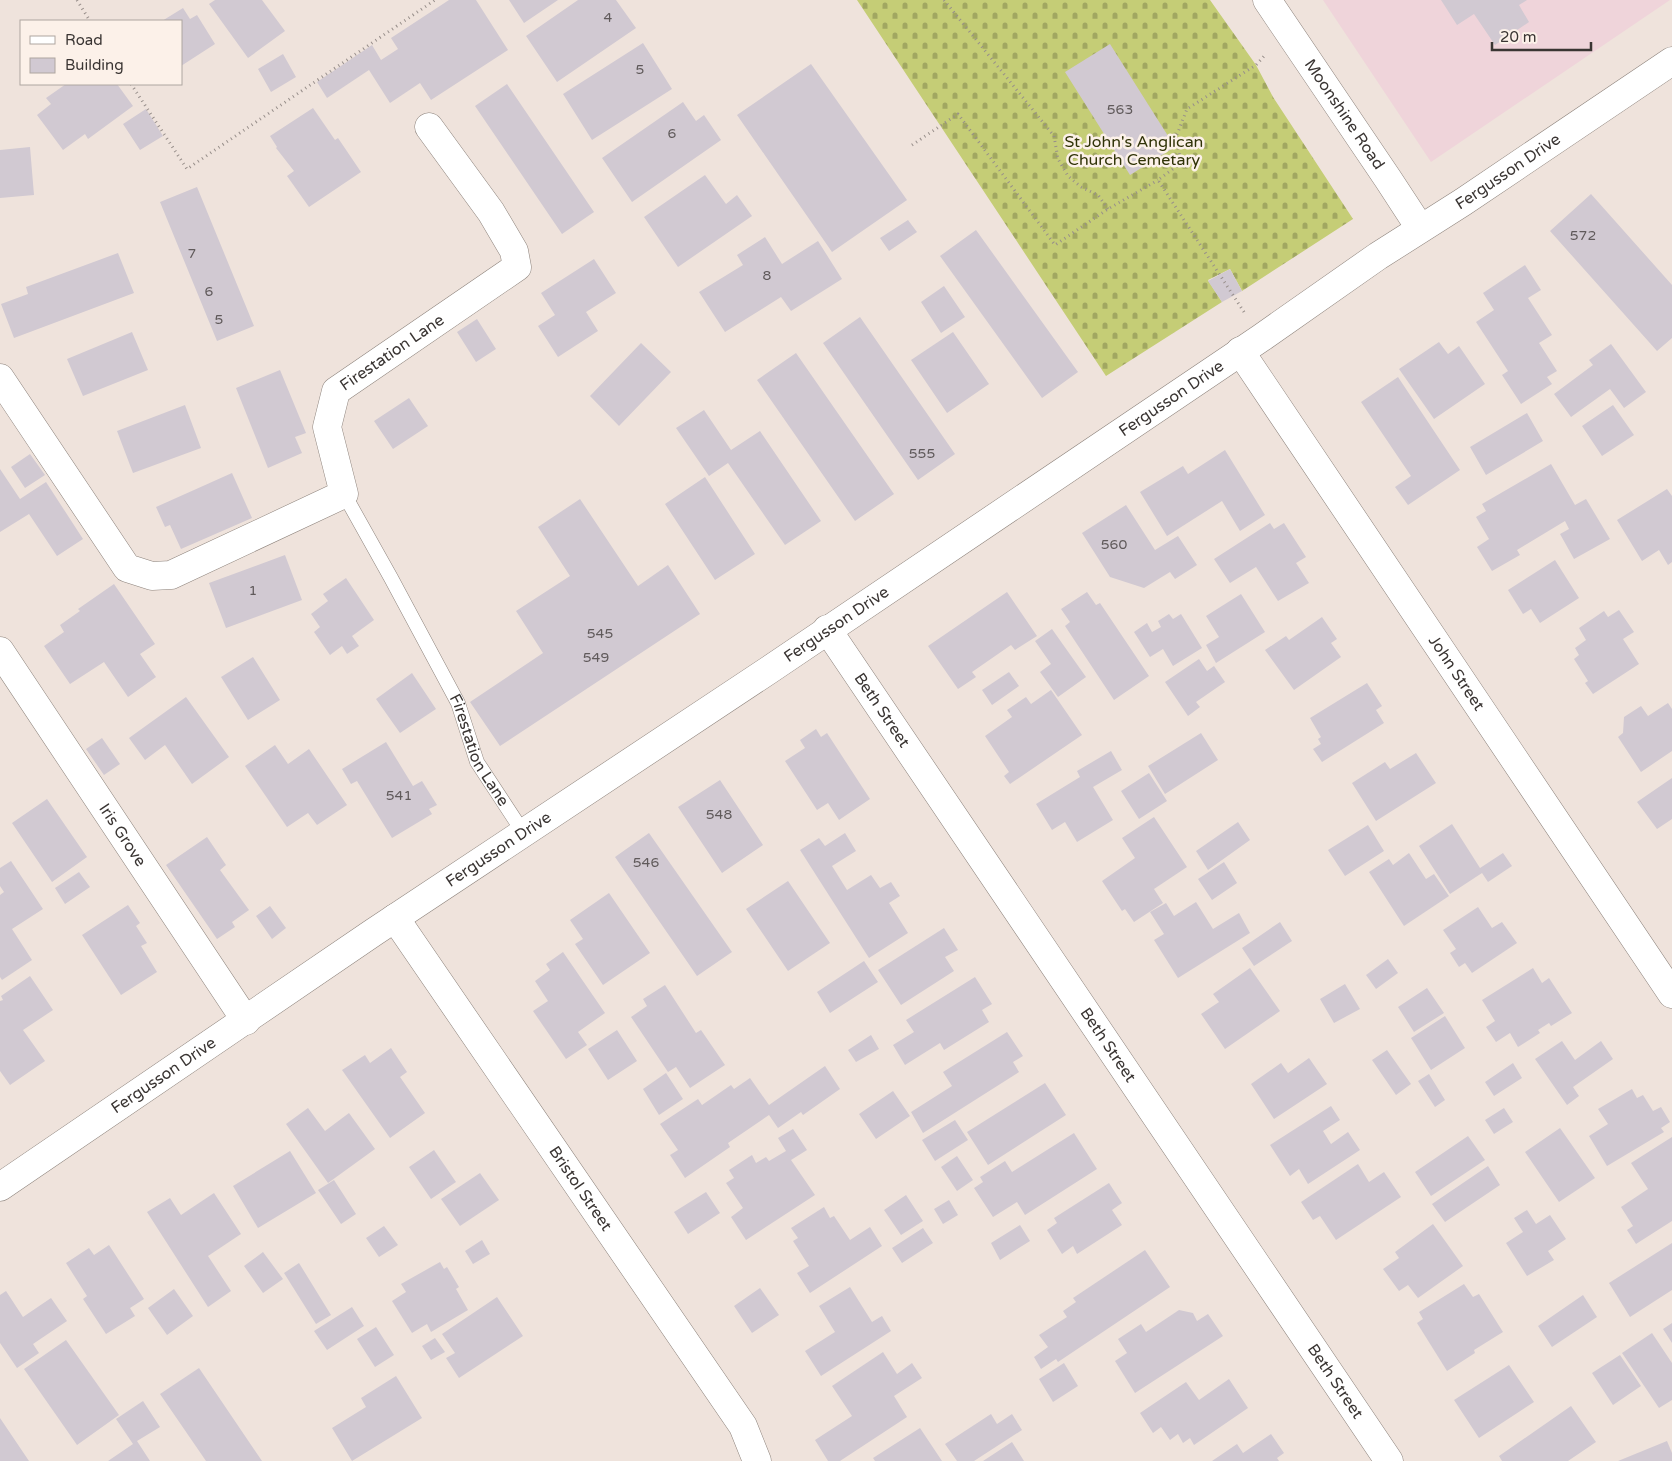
<svg xmlns="http://www.w3.org/2000/svg" width="1672" height="1461" font-family="'Varela Round',sans-serif">
<style>
.education{fill:#efd4da}
.cemetery{fill:url(#cemetery-stones)}
.building{fill:#d1c9d2}
.lines{fill:none;stroke-linecap:round;stroke-linejoin:round}
.service-casing{stroke:#8d837c;stroke-width:15}
.minor-casing{stroke:#8d837c;stroke-width:29}
.tertiary-casing{stroke:#8d837c;stroke-width:29}
.secondary-casing{stroke:#8d837c;stroke-width:29}
.path{stroke:#978e8a;stroke-width:3;stroke-dasharray:1 4;stroke-linecap:butt}
.service{stroke:#fff;stroke-width:14}
.minor{stroke:#fff;stroke-width:28}
.tertiary{stroke:#fff;stroke-width:28}
.secondary{stroke:#fff;stroke-width:28}
.labels{text-anchor:middle;dominant-baseline:central;stroke-width:5;stroke-linejoin:round;paint-order:stroke}
.number-label{font-size:14px;fill:#605a5b}
.street-label{font-size:16px;fill:#3a3533;stroke:#fcf1e9}
.park-label{font-size:16px;fill:#303307;stroke:#fcf1e9}
</style>
<defs>
<pattern id="cemetery-stones" width="16" height="16" patternUnits="userSpaceOnUse" patternTransform="scale(1.25)"><rect width="16" height="16" fill="#c5cd76"/><path d="M2 7V4a2 2 0 0 1 4 0v3zM10 15v-3a2 2 0 0 1 4 0v3z" fill="#a1a761"/></pattern>
</defs>
<rect width="100%" height="100%" fill="#efe3dc"/>
<!-- education -->
<path class="education" d="M1323,0h347l-239,162z"/>
<!-- cemetery -->
<path class="cemetery" d="M857,0h353l46,65 17,32 80,122 -111,72 -12,-22 -22,11 14,22 -116,74z"/>
<!-- building -->
<path class="building" d="M215,0h47l23,31 -37,27 -39,-54z
M449,0h27l32,50 -77,50 -11,-17 -30,20 -21,-33 -42,28 -10,-16 55,-37 9,15 17,-11 -7,-11z
M509,0h49l-34,23z
M578,0h38l20,28 -79,54 -31,-46z
M1441,0h86l-8,5 10,17 -34,23 -21,-31 -17,11z
M183,8l7,11 7,-4 18,29 -34,22v-45h-19z
M643,43l29,46 -80,51 -29,-46z
M1110,44l65,103 -45,28 -65,-103z
M283,54l13,23 -25,15 -13,-23z
M811,64l96,136 -75,52 -95,-137z
M66,84h51l16,22 -45,33 -3,-5 -22,16 -26,-35 14,-11 -5,-6z
M507,84l87,128 -32,22 -87,-128z
M683,102l13,19 8,-6 17,25 -89,62 -30,-44z
M313,108l22,32 3,-2 23,34 -52,35 -22,-31 7,-5 -18,-23 1,-1 -7,-11z
M146,109l17,27 -23,14 -17,-26z
M30,147l4,48 -34,3v-48z
M705,175l21,29 11,-9 15,21 -74,51 -34,-50z
M197,187l57,139 -37,15 -57,-139z
M1591,194l81,91v53l-15,13 -107,-120z
M908,220l9,12 -28,19 -9,-13z
M976,230l102,142 -36,26 -102,-142z
M765,237l17,27 36,-23 24,38 -51,32 -10,-14 -56,35 -26,-40 44,-27 -6,-10z
M118,253l16,40 -120,45 -13,-34 27,-10 -2,-7z
M594,259l22,34 -30,19 12,19 -40,26 -20,-31 17,-11 -14,-22z
M1525,265l16,25 -13,8 24,37 -13,8 18,28 -10,6 5,7 -31,20 -19,-29 6,-4 -32,-49 18,-12 -11,-17z
M1230,269l12,22 -20,11 -14,-21z
M944,286l21,31 -24,16 -20,-31z
M860,317l95,137 -37,26 -95,-137z
M477,319l19,30 -20,13 -19,-30z
M132,332l16,38 -65,26 -16,-37z
M953,332l36,52 -42,29 -36,-53z
M1439,342l9,12 11,-8 26,38 -51,35 -35,-50z
M641,343l30,29 -52,54 -29,-30z
M1611,344l35,48 -22,16 -14,-19 -39,28 -17,-23 39,-29 -4,-5z
M796,353l98,141 -39,27 -98,-141z
M280,370l26,63 -11,4 7,16 -34,15 -32,-80z
M1398,377l62,93 -52,35 -13,-18 16,-11 -50,-74z
M409,398l19,28 -35,23 -19,-28z
M185,405l16,43 -68,25 -16,-42z
M1613,405l21,30 -32,21 -20,-30z
M704,410l27,40 29,-19 61,90 -36,24 -57,-82 -19,13 -33,-48z
M1527,413l16,28 -57,34 -16,-28z
M1225,450l40,65 -25,16 -18,-30 -55,35 -27,-44 43,-26 5,8z
M30,454l15,21 -20,13 -14,-21z
M1551,464l24,41 11,-6 24,40 -36,20 -14,-25 9,-5 -4,-8 -48,29 3,5 -28,16 -15,-24 12,-8 -13,-22 10,-6 -4,-7z
M0,469l20,30 26,-17 37,57 -26,17 -28,-42 -29,18z
M232,473l20,45 -71,31 -11,-24 -5,2 -9,-20z
M705,477l50,77 -40,26 -50,-76z
M1667,489l5,7v66l-4,3 -9,-15 -17,11 -25,-41z
M580,499l58,87 30,-21 32,49 -200,132 -30,-44 73,-49 -27,-42 54,-35 -32,-49z
M1126,505l29,45 23,-14 19,29 -22,14 -5,-7 -26,16 -34,-11 -28,-44z
M1270,523l4,6 10,-6 22,34 -10,6 13,20 -31,18 -22,-34 -26,16 -16,-24z
M285,555l17,45 -76,28 -17,-45z
M1555,560l24,38 -39,25 -9,-14 -8,5 -15,-24z
M346,578l28,42 -22,16 7,10 -12,8 -5,-8 -12,9 -16,-23 6,-5 -9,-13 17,-13 -5,-7z
M114,584l41,60 -15,10 16,23 -28,20 -24,-35 -34,22 -26,-38 20,-14 -4,-7 20,-14 -2,-2z
M1007,592l30,44 -22,14 -4,-5 -39,27 4,5 -18,12 -30,-43z
M1087,592l9,13 4,-2 49,73 -35,24 -49,-74 5,-4 -9,-13z
M1241,594l24,38 -49,31 -10,-18 13,-8 -13,-21z
M1619,610l15,22 -11,7 16,25 -46,30 -8,-11 3,-2 -14,-22 5,-4 -4,-7 11,-8 -7,-12 25,-17 4,6z
M1169,614l4,5 8,-5 21,34 -29,18 -10,-17 -13,8 -16,-25 13,-9 5,9 9,-5 -3,-6z
M1322,617l15,22 -6,4 10,14 -47,33 -29,-40 21,-14 3,4z
M1052,629l34,48 -28,20 -18,-25 11,-8 -16,-23z
M253,657l27,43 -32,20 -27,-43z
M1199,659l8,12 7,-5 11,16 -29,20 4,5 -12,9 -23,-34z
M1009,672l10,14 -27,19 -10,-15z
M412,673l24,36 -36,24 -24,-34z
M1367,683l15,23 -6,4 8,13 -62,39 -9,-13 8,-5 -3,-5 3,-2 -11,-19z
M1051,690l31,45 -72,49 -6,-8 5,-4 -24,-36 27,-19 -5,-7 19,-13 5,7z
M186,697l43,60 -37,27 -27,-39 -20,15 -16,-22z
M1668,703l4,6v42l-31,21 -23,-35 5,-4 1,-16 17,-11 7,10z
M816,729l5,8 6,-4 43,66 -31,21 -11,-17 -11,7 -32,-49 20,-13 -5,-8z
M1201,733l17,27 -53,34 -17,-28z
M102,738l18,26 -16,11 -18,-26z
M386,742l27,44 9,-5 15,24 -8,4 3,5 -40,24 -35,-57 -6,3 -9,-15z
M275,745l13,19 21,-15 38,56 -30,20 -9,-12 -21,14 -42,-61z
M1111,751l11,19 -29,17 20,33 -36,22 -12,-20 -13,8 -16,-26 44,-27 -3,-6z
M1416,753l20,30 -60,38 -24,-38 33,-21 5,7z
M1149,773l18,28 -28,18 -18,-28z
M1672,778v41l-15,10 -20,-27z
M720,780l43,65 -41,28 -44,-66z
M47,799l40,58 -35,25 -40,-59z
M1154,817l33,50 -33,22 9,14 -29,19 -9,-13 -3,2 -20,-30 33,-23 -13,-20z
M1238,822l12,18 -42,30 -12,-19z
M1452,824l28,44 23,-15 9,13 -24,16 -6,-9 -32,21 -31,-48z
M1368,825l16,26 -39,25 -17,-26z
M649,833l83,119 -35,24 -82,-119z
M845,833l11,18 -24,15 15,24 24,-15 9,13 11,-6 9,14 -11,7 19,30 -39,25 -69,-108 19,-12 6,8z
M207,837l19,28 -6,5 29,40 -17,12 3,5 -18,12 -51,-74z
M1409,853l17,26 8,-5 15,22 -45,30 -35,-54 20,-13 4,6z
M11,861l32,48 -31,20 20,31 -30,20 -2,-3v-82l4,-3 -4,-6v-18z
M1224,862l13,21 -25,17 -14,-21z
M79,872l11,15 -25,17 -10,-16z
M788,881l42,62 -42,28 -42,-62z
M609,893l41,60 -47,32 -28,-41 8,-5 -13,-19z
M1196,902l17,27 26,-16 11,20 -72,45 -24,-38 10,-6 -14,-22 16,-9 8,13z
M128,905l12,18 -4,3 11,17 -6,3 16,26 -36,23 -39,-60z
M270,906l16,22 -14,11 -16,-23z
M1478,907l14,21 10,-6 15,21 -45,30 -7,-10 -6,4 -9,-14 6,-4 -13,-19z
M1280,922l12,19 -38,25 -12,-18z
M944,928l14,22 -13,7 9,14 -53,34 -23,-35z
M563,952l42,61 -27,19 9,13 -21,14 -33,-48 15,-10 -13,-20 15,-11 -4,-6z
M1388,959l10,14 -22,16 -10,-14z
M864,961l14,21 -48,31 -13,-21z
M1250,968l30,43 -55,38 -24,-35 18,-12 -6,-8z
M1533,968l9,15 7,-5 23,35 -21,13 -2,-3 -11,7 2,3 -22,14 -8,-14 -14,9 -10,-15 9,-6 -13,-21z
M30,976l23,34 -30,20 22,31 -35,24 -10,-14v-70l3,-1 -2,-4z
M975,977l17,27 -10,6 7,12 -45,28 -4,-7 -35,22 -12,-20 21,-13 -8,-12z
M1345,984l15,25 -26,14 -14,-24z
M665,985l31,48 5,-3 24,35 -35,23 -14,-21 -8,5 -37,-55 16,-11 -4,-7z
M1427,988l17,25 -30,19 -16,-25z
M1445,1016l20,32 -34,22 -20,-32z
M617,1030l20,31 -29,19 -20,-31z
M1007,1032l16,24 -10,6 6,10 -96,61 -12,-21 41,-26 -9,-14z
M871,1035l8,14 -23,13 -8,-12z
M1562,1041l13,19 26,-19 12,18 -40,28 6,9 -12,9 -32,-46z
M391,1048l16,24 -7,5 25,36 -35,25 -48,-68 23,-15 5,8z
M1387,1050l24,34 -15,11 -24,-35z
M1309,1058l18,26 -53,35 -23,-35 30,-21 7,10z
M1513,1063l9,15 -28,18 -9,-14z
M825,1066l15,23 -37,26 -2,-3 -23,16 -9,-13 -41,28 2,4 -45,31 -15,-23 8,-5 -18,-26 38,-25 4,6 29,-20 3,4 16,-11 19,27z
M666,1073l17,26 -24,16 -16,-26z
M1429,1074l16,26 -10,7 -17,-26z
M1045,1083l21,32 -78,50 -21,-33z
M1632,1089l5,9 6,-3 10,16 8,-4 9,15 -9,6 3,4 -57,34 -18,-30 19,-12 -10,-15z
M893,1091l17,25 -34,23 -17,-25z
M1331,1106l9,14 -17,11 8,13 17,-12 12,18 -52,34 -9,-15 -9,7 -20,-31z
M308,1108l17,23 24,-18 26,36 -47,34 -42,-59z
M1504,1108l9,14 -19,12 -9,-14z
M955,1120l13,20 -33,21 -13,-21z
M1560,1128l35,50 -36,24 -34,-50z
M793,1129l14,21 -16,10 24,35 -69,45 -15,-23 12,-9 -17,-25 8,-5 -5,-8 23,-15 4,8 10,-6 3,4 17,-10 -8,-13z
M1074,1133l23,36 -72,46 -8,-13 -24,15 -19,-29 9,-6 -3,-5 25,-16 7,11z
M1468,1136l17,24 -54,36 -16,-24z
M1672,1137v84l-36,23 -9,-14 6,-4 -12,-19 27,-18 -17,-26z
M434,1150l22,32 -25,17 -22,-32z
M290,1151l26,42 -58,35 -25,-42z
M957,1156l16,24 -16,11 -16,-24z
M1358,1164l11,18 15,-10 17,25 -65,43 -16,-24 -7,4 -12,-18z
M1488,1166l12,19 -55,37 -13,-18z
M480,1173l19,27 -39,26 -19,-27z
M334,1180l22,34 -15,10 -23,-34z
M1109,1183l13,20 -10,7 10,15 -45,29 -4,-8 -11,8 -15,-24 10,-7 -3,-5z
M706,1192l14,21 -32,21 -14,-22z
M214,1193l27,41 -33,22 23,35 -23,16 -61,-95 23,-14 11,17z
M906,1195l17,26 -22,14 -17,-25z
M949,1200l9,15 -15,9 -9,-15z
M824,1207l6,11 4,-2 16,24 20,-13 12,19 -72,47 -13,-20 12,-7 -16,-25 5,-3 -7,-10z
M1527,1210l9,14 14,-9 16,24 -18,12 6,9 -27,16 -21,-33 17,-11 -9,-14z
M1433,1224l30,42 -45,32 -10,-13 -9,6 -16,-22 16,-11 -4,-6z
M1020,1225l10,16 -30,19 -9,-17z
M384,1226l14,19 -19,12 -13,-19z
M923,1228l10,15 -31,20 -10,-15z
M482,1240l8,14 -17,10 -8,-13z
M1672,1243v47l-42,27 -21,-34z
M109,1245l35,54 -14,9 5,8 -29,18 -23,-35 4,-3 -21,-33 23,-15 5,7z
M1145,1250l25,37 -112,75 -2,-3 -15,10 -7,-12 14,-10 -9,-12 28,-18 -4,-6 13,-9 -3,-4z
M263,1252l20,27 -20,14 -19,-27z
M440,1262l4,7 3,-2 12,20 -3,2 12,21 -37,22 -4,-8 -15,9 -20,-32 14,-9 -5,-8z
M299,1263l32,52 -15,9 -32,-51z
M1464,1284l9,13 6,-3 24,38 -29,18 1,3 -28,18 -30,-48 6,-4 -4,-7z
M850,1287l22,35 10,-6 9,15 -70,45 -16,-25 30,-19 -16,-26z
M760,1288l19,27 -27,18 -18,-27z
M174,1289l19,27 -26,19 -19,-27z
M6,1291l17,26 28,-19 16,23 -34,23 6,9 -22,15 -17,-25v-48z
M1583,1295l14,22 -45,30 -14,-21z
M497,1297l26,39 -64,42 -13,-20 9,-5 -13,-19z
M352,1307l12,19 -37,24 -13,-19z
M1179,1310l14,3 4,8 11,-7 15,22 -88,57 -20,-32 12,-8 -9,-14 23,-15 5,8z
M1672,1323v20l-9,-14z
M376,1327l18,28 -19,12 -18,-28z
M1652,1333l20,30v37l-13,8 -37,-55z
M435,1338l10,14 -14,8 -9,-14z
M66,1340l53,75 -42,30 -53,-76z
M883,1352l14,22 15,-11 10,15 -28,18 13,21 -67,44h-12l-13,-21 37,-24 -20,-30z
M1620,1355l21,31 -28,19 -21,-32z
M1064,1363l14,23 -25,16 -14,-23z
M1509,1365l25,37 -55,36 -25,-38z
M199,1368l63,93h-56l-46,-67z
M396,1376l26,42 -70,43 -20,-33 34,-21 -5,-9z
M1229,1379l19,29 -54,37 -4,-7 -7,5 -5,-9 -8,6 -9,-13 -8,6 -13,-20 46,-31 13,18z
M143,1401l17,26 -23,14 13,20h-42l25,-17 -17,-25z
M1571,1406l25,36 -28,19h-66l-3,-5z
M991,1414l6,10 15,-10 10,16 -48,31h-17l-12,-17z
M0,1418l29,43h-29z
M920,1428l22,33h-67l-2,-3z
M1271,1434l13,19 -7,5 2,3h-67l25,-17 6,9z
M1667,1441l5,12v8h-54z
M1012,1442l12,19h-41z"/>
<g class="lines">
<!-- service casing -->
<g class="service-casing">
<g id="service">
<path id="s1" d="M344,494l47,84 67,125 19,59 46,70"/>
</g>
</g>
<!-- minor casing -->
<g class="minor-casing">
<g id="minor">
<path id="s2" d="M1240,351l432,643"/>
<path id="s3" d="M0,378l127,190 25,8 19,-1 173,-81 -17,-67 9,-36 181,-124 -3,-16 -23,-39 -62,-85"/>
<path id="s4" d="M827,629l562,832"/>
<path id="s5" d="M0,651l246,370"/>
<path id="s6" d="M395,918l348,508 14,35"/>
</g>
</g>
<!-- tertiary casing -->
<g class="tertiary-casing">
<g id="tertiary">
<path id="s7" d="M1267,0l121,179 32,49"/>
</g>
</g>
<!-- secondary casing -->
<g class="secondary-casing">
<g id="secondary">
<path id="s8" d="M0,1187l374,-255 395,-262 492,-332 117,-82 85,-54 209,-141"/>
</g>
</g>
<!-- path -->
<path class="path" d="M77,0l13,21
M944,0l110,136 4,23 10,17 13,11 17,8 10,14
M131,84l56,85 248,-169
M912,145l46,-31 97,131 53,-36 50,-29
M1244,312l-86,-132 23,-17 -5,-26 11,-28 69,-44 10,-11"/>
<!-- service -->
<use href="#service" class="service"/>
<!-- minor -->
<use href="#minor" class="minor"/>
<!-- tertiary -->
<use href="#tertiary" class="tertiary"/>
<!-- secondary -->
<use href="#secondary" class="secondary"/>
</g>
<g class="labels">
<!-- number labels -->
<g class="number-label">
<text x="608" y="17">4</text>
<text x="640" y="69">5</text>
<text x="1120" y="109">563</text>
<text x="672" y="133">6</text>
<text x="1583" y="235">572</text>
<text x="192" y="253">7</text>
<text x="767" y="275">8</text>
<text x="209" y="291">6</text>
<text x="219" y="319">5</text>
<text x="922" y="453">555</text>
<text x="1114" y="544">560</text>
<text x="253" y="590">1</text>
<text x="600" y="633">545</text>
<text x="596" y="657">549</text>
<text x="399" y="795">541</text>
<text x="719" y="814">548</text>
<text x="646" y="862">546</text>
</g>
<!-- street labels -->
<g class="street-label">
<text stroke="none"><textPath href="#s7" startOffset="138">Moonshine Road</textPath></text>
<text stroke="none"><textPath href="#s8" startOffset="1818">Fergusson Drive</textPath></text>
<text stroke="none"><textPath href="#s3" startOffset="639">Firestation Lane</textPath></text>
<text stroke="none"><textPath href="#s8" startOffset="1412">Fergusson Drive</textPath></text>
<text stroke="none"><textPath href="#s8" startOffset="1008">Fergusson Drive</textPath></text>
<text stroke="none"><textPath href="#s2" startOffset="388">John Street</textPath></text>
<text stroke="none"><textPath href="#s4" startOffset="98">Beth Street</textPath></text>
<text stroke="none"><textPath href="#s1" startOffset="290">Firestation Lane</textPath></text>
<text stroke="none"><textPath href="#s5" startOffset="221">Iris Grove</textPath></text>
<text stroke="none"><textPath href="#s8" startOffset="602">Fergusson Drive</textPath></text>
<text stroke="none"><textPath href="#s4" startOffset="502">Beth Street</textPath></text>
<text stroke="none"><textPath href="#s8" startOffset="198">Fergusson Drive</textPath></text>
<text stroke="none"><textPath href="#s6" startOffset="328">Bristol Street</textPath></text>
<text stroke="none"><textPath href="#s4" startOffset="908">Beth Street</textPath></text>
</g>
<!-- park labels -->
<g class="park-label">
<text x="1134" y="142">St John's Anglican<tspan x="1134" dy="18">Church Cemetary</tspan></text>
</g>
</g>
<!-- legend -->
<rect x="20" y="20" width="162" height="65" fill="#fcf1e9" stroke="#aea6a0"/>
<rect x="30" y="36" width="25" height="8" fill="#ffffff" stroke="#aea6a0"/>
<text x="65" y="45" font-size="15" fill="#3a3533">Road</text>
<rect x="30" y="58" width="25" height="15" fill="#d1c9d2" stroke="#aea6a0"/>
<text x="65" y="70" font-size="15" fill="#3a3533">Building</text>
<!-- scale -->
<path d="M1492 42v8h99v-8" fill="none" stroke="#3a3533" stroke-width="2.5"/>
<text x="1500" y="42" font-size="15" fill="#3a3533" stroke="#fcf1e9" stroke-width="4" paint-order="stroke">20 m</text>
</svg>
